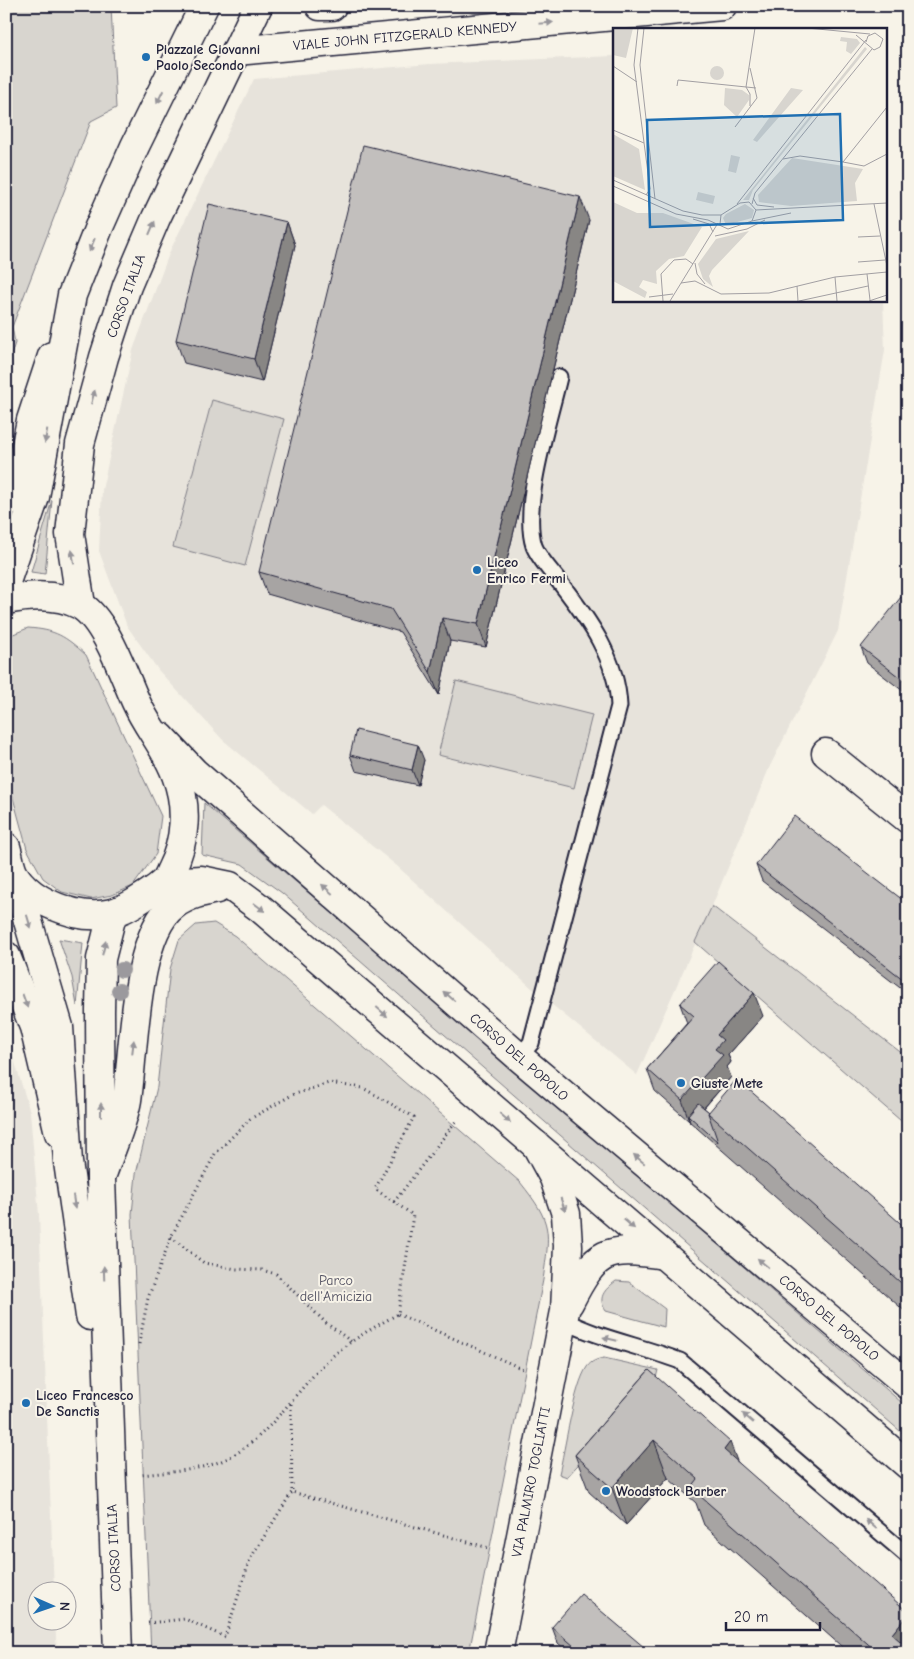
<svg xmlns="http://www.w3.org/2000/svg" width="914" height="1659" font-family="'Comic Neue',sans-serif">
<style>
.built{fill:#e7e3db}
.green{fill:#d8d5cf;stroke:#7d7c85}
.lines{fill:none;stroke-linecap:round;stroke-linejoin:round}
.service-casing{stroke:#22223b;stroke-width:19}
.minor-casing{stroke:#22223b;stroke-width:31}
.tertiary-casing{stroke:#22223b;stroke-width:31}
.secondary-casing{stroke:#22223b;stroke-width:31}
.path{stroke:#22223b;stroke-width:3;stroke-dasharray:1 4;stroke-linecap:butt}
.service{stroke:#f7f3e8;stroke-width:15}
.minor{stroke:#f7f3e8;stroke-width:28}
.tertiary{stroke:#f7f3e8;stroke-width:28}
.secondary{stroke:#f7f3e8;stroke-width:28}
.tree{fill:#9b999d}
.wall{fill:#a7a4a3;stroke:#22223b}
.shaded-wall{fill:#888684;stroke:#22223b}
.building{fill:#c2bfbd;stroke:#22223b}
.oneway{fill:#97959a}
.poi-dot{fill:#1f6fb2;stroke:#f7f3e8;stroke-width:2}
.labels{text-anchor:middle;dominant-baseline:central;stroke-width:4;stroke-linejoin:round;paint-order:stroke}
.street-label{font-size:14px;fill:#22223b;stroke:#f7f3e8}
.poi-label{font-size:14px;font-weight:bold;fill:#22223b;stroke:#f7f3e8;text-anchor:start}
.park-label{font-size:14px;fill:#504f60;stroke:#f7f3e8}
.inset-road{fill:none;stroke:#a29fa3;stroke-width:1}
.view{fill:#1f6fb2;fill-opacity:0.15;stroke:#1f6fb2;stroke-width:2.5}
.inset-edge{fill:none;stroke:#22223b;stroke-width:2.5}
</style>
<rect width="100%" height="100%" fill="#f7f3e8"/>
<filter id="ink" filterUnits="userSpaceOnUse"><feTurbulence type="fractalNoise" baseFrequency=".02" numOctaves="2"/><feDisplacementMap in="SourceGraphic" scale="10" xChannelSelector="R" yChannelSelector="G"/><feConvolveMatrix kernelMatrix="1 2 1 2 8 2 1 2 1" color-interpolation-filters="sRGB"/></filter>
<g filter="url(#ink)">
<!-- built -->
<path class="built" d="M614,56v244h269l2,50 -47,281 -68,135 -58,140 -75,169 -104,-86 -136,-123 -76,-61 -9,9 -89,-74 -64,-69 -32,-45 -28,-75 3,-61 31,-140 37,-99 84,-172 176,-15z
M6,1033l24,79 9,103 15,376 -16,1v30h17l2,31h-51z"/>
<!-- green -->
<path class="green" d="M6,6h105l5,102 -25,13 -79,206 3,16 -9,27z
M212,400l72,19 -39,147 -72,-19z
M52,500l-7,74 -14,-2z
M28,628c28,2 37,8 58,27l75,161 -5,38 -23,32 -21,9 -21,4 -29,-7 -19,-14 -16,-29 -21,-77v-135z
M456,681l136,34 -18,73 -136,-33z
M204,803l704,605v30l-626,-545 -40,-29 -40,-9z
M712,906l196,152v69l-213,-185z
M214,923l21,13 285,246c33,41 30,49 23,98l-74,373h-318l-19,-439 4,-40 21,-87 13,-118 9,-29 17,-15z
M59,939l24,4 -6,63 -5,-29z
M616,1281l13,1 36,27 -1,18 -58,-16c-9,-13 -2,-21 10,-30z
M604,1358l54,12 -2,8 -89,99 -8,-3c6,-25 15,-88 28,-107 4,-6 11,-8 17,-9z"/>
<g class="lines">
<!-- service casing -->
<g class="service-casing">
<path id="service" d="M519,1057l12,-14 88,-337c-2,-47 -30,-86 -58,-122 -8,-11 -22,-25 -27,-38 -13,-40 15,-126 25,-169
M563,1320c37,19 78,26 117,41l228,195"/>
</g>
<!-- minor casing -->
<g class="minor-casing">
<path id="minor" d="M320,6h12
M236,51l486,-45
M6,502l12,-17 13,-65 21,-64
M826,753l82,66
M6,956l28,71 25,106
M569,1303c27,-53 37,-57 95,-48
M498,1653l67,-342 3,-65 -2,-32 -12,-36 -18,-33"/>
</g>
<!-- tertiary casing -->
<g class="tertiary-casing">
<path id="tertiary" d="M161,737l33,35 325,285 389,328
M165,882l36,-2 29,6 30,22 648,557
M103,1172c8,-23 20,-48 24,-72 7,-48 7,-165 47,-195 13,-10 28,-13 43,-16"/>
</g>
<!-- secondary casing -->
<g class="secondary-casing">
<path id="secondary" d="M6,582l29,-85 37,-202 27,-68 36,-81 69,-140
M6,600c24,-5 51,-7 74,5 26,15 44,71 56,97 11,25 31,47 40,73 12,31 10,66 -5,95 -2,4 -4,10 -8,13 -6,6 -14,10 -21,15 -22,15 -40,21 -67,15 -23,-6 -46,-16 -60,-37 -5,-7 -6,-20 -9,-29
M81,605l-11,-71 10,-90 24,-87 23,-71 29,-68 102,-212
M16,880l43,147 9,135 22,154
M112,915l-11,44 -1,52 1,168 17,474"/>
</g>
<!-- path -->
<path class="path" d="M394,1202l62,-81
M171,1237l33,26 32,6 26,1 14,4 50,49 26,19
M398,1314l125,55
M139,1344l9,-46 23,-61 44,-83 35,-35 42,-24 37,-12 34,5 51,29 -39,72 38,26 -15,99c-22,12 -44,24 -64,41 -38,33 -63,83 -110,105 -26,11 -55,12 -83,15
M291,1404l1,88 197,56
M148,1623l37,-4 40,18 25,-78 42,-67"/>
<!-- service -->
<use href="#service" class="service"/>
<!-- minor -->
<use href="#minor" class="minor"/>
<!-- tertiary -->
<use href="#tertiary" class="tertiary"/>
<!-- secondary -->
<use href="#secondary" class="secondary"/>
</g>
<!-- trees -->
<g class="tree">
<circle cx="122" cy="970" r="8"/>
<circle cx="119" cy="991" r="8"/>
</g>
<!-- wall -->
<path class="wall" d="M589,220l-103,427 -36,-6 -11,54 -39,-63 -133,-38 -8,-22z
M287,222l8,23 -33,137 -78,-19 -8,-23z
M908,602v93l-41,-32 -6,-16z
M350,755l74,5 -6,25 -62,-14z
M756,865l152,39v90l-146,-113z
M680,1004l83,12 -35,39 3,7 -4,5 4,10 -27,31 5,4 199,118v84l-253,-223 -8,-22 40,-46z
M649,1370l88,91 171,192h-59l-145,-128 -8,-22 -28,-25 -42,47 -37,-33 -14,-37z
M552,1627l99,26h-82l-11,-10z"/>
<!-- shaded-wall -->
<path class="shaded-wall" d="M580,197l9,23 -103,427 -8,-23z
M287,222l8,23 -33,137 -8,-23z
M442,618l8,23 -11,54 -9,-23z
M418,745l6,15 -6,25 -6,-15z
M754,993l9,23 -35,39 3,7 -4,5 4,10 -38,43 -5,-5 2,8 -8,-23 33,-51 2,-14z
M654,1440l14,38 -42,47 -14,-37z
M730,1442l14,38 -20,-30z
M908,1614v39l-16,-19z"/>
<!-- building -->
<path class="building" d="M363,145l217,52 -102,427 -36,-6 -12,54 -39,-63 -132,-37z
M209,204l78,18 -33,137 -78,-19z
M901,597l7,5v82l-47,-37z
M356,730l62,15 -6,25 -62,-15z
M794,816l114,88v79l-152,-118z
M718,961l36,32 -37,42 6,5 -8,9 8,6 -41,45 -35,-31 47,-53 -14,-12z
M737,1079l171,151v59l-200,-176z
M698,1103l11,9 -1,1 10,29 -30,-27z
M649,1370l81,72 -6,8 184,162v2l-16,20 16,14v5h-33l1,-2 -185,-163 7,-9 -44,-39 -42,48 -37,-33z
M581,1594l70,59h-69l-30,-26z"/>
<!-- one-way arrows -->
<defs><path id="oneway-solid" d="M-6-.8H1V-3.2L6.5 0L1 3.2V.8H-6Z" transform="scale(1.25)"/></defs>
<g class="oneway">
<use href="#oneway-solid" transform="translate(546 23) rotate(-5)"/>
<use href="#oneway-solid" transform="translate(160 97) rotate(116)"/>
<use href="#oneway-solid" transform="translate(152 228) rotate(-67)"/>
<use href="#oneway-solid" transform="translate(92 245) rotate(112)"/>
<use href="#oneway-solid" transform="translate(93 397) rotate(-75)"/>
<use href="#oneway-solid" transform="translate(46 436) rotate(100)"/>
<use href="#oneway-solid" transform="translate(73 557) rotate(-99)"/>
<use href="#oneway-solid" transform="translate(327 889) rotate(-139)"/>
<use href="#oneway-solid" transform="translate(259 907) rotate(37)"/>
<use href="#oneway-solid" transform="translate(29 922) rotate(73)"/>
<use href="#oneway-solid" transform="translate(104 948) rotate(-76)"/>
<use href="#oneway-solid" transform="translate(449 996) rotate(-139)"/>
<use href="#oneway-solid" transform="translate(25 1001) rotate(70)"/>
<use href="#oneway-solid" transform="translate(382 1012) rotate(41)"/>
<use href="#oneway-solid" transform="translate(133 1047) rotate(-83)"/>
<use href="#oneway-solid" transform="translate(101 1110) rotate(-90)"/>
<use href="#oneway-solid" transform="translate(505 1118) rotate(41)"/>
<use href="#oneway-solid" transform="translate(639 1159) rotate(-140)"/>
<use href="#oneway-solid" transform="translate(74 1202) rotate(82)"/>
<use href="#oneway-solid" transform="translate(563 1205) rotate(71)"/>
<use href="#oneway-solid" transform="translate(629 1224) rotate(41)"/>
<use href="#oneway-solid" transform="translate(763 1263) rotate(-140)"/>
<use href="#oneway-solid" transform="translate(104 1273) rotate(-92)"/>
<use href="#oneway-solid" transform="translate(610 1339) rotate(-166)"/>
<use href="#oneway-solid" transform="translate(748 1418) rotate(-139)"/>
<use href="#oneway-solid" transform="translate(871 1524) rotate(-139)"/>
</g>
</g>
<!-- markers -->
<g class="poi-dot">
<circle cx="146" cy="57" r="5"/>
<circle cx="477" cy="570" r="5"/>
<circle cx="681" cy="1083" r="5"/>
<circle cx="26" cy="1403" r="5"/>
<circle cx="606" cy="1491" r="5"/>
</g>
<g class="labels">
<!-- street labels -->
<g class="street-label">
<text transform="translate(405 36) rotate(-5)">VIALE JOHN FITZGERALD KENNEDY</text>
<text transform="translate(126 296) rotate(-70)">CORSO ITALIA</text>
<text transform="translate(519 1057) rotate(41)">CORSO DEL POPOLO</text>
<text transform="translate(829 1318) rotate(40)">CORSO DEL POPOLO</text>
<text transform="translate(531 1482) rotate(-79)">VIA PALMIRO TOGLIATTI</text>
<text transform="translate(114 1548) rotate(-93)">CORSO ITALIA</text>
</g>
<!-- poi labels -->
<g class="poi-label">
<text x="156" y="49">Piazzale Giovanni<tspan x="156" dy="16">Paolo Secondo</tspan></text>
<text x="487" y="562">Liceo<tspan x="487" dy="16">Enrico Fermi</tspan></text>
<text x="691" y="1083">Giuste Mete</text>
<text x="36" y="1395">Liceo Francesco<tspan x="36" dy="16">De Sanctis</tspan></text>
<text x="616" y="1491">Woodstock Barber</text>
</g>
<!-- park labels -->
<g class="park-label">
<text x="336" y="1280">Parco<tspan x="336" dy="16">dell'Amicizia</tspan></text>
</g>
</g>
<!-- overview -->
<g transform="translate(613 28)">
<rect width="274" height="274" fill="#f7f3e8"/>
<path d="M0,0h20l-7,30 -13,-3zM228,9l16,2 3,4 -9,11 -5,-3 1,-9 -7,-1zM252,19l2,2 -114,141 -4,10h-6zM97 45a7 7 0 1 1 14 0a7 7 0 1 1-14 0ZM112,60l17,2 7,5v5l-12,17 -13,-12zM178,60l12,2 -46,52 -4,-2zM0,106l26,15 6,41 -32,-14zM118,127l9,2 -4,16 -8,-2zM179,130l71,11 -8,14 2,18 -66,5 -32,-4 -1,-7zM85,164l17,4 -2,8 -17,-4zM0,174l24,11h26l39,14 -18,29 -15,3 -13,12 1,13 -14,-4 -4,7 8,5 -2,6 -32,-17zM132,176l9,6 -2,8 -26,7 -3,-7 3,-4zM136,203l-37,39 -3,6 4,11 -10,-8 -5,-15 18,-25z" fill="#d8d5cf"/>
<path class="inset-road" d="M25,0l-4,37 16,124 -4,6M31,0l-4,37 15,134M194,0l63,6M243,7l18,15 6,-3 3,-8 -8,-6 -7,3 -2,6M0,38l24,16M64,58l1,-6 78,8M137,78v-12l-4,-7 9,-59M122,99l22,-29 -7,-30M0,102l31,13M170,131l17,-3 43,6 44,-55M230,134l21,4 23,-12M0,152l70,31 19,4h19M0,158l63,28 32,6 20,9 24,-8 4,-11 -7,-8 -9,1 -19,12 -1,9M140,170l4,7 17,2M124,176l129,-164M139,176l3,-11 117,-144M261,176l13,62M143,182l131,-7M80,191l16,5 4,8M139,193l39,-8M102,208l32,-7 18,-9M245,209l22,-1M245,234l27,-2M82,235l2,11 8,10M254,246l3,26M222,249l2,24M68,255l14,-2 26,13 48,-1 66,-16 52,-5M184,258l1,15M36,269l24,-3M50,273l-2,-27 13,-14 12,-1 7,5M57,273l48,-78M186,273l69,-15M256,273l18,-6"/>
<path class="view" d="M227,86l3,106 -193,7 -3,-107z"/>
<rect width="274" height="274" class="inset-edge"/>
</g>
<!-- margin -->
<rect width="914" height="1659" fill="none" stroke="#f7f3e8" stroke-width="25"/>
<rect x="12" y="12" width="889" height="1634" fill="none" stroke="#22223b" stroke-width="2" filter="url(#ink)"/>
<!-- north arrow -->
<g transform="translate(52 1606) rotate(92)"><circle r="24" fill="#f7f3e8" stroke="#a29fa3"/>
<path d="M0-4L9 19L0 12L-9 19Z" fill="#1f6fb2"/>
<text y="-8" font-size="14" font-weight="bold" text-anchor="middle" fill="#22223b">N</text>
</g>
<!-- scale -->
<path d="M726 1622v8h94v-8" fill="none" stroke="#22223b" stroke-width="2.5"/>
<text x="734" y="1622" font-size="15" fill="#22223b" stroke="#f7f3e8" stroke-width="4" paint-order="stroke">20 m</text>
</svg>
